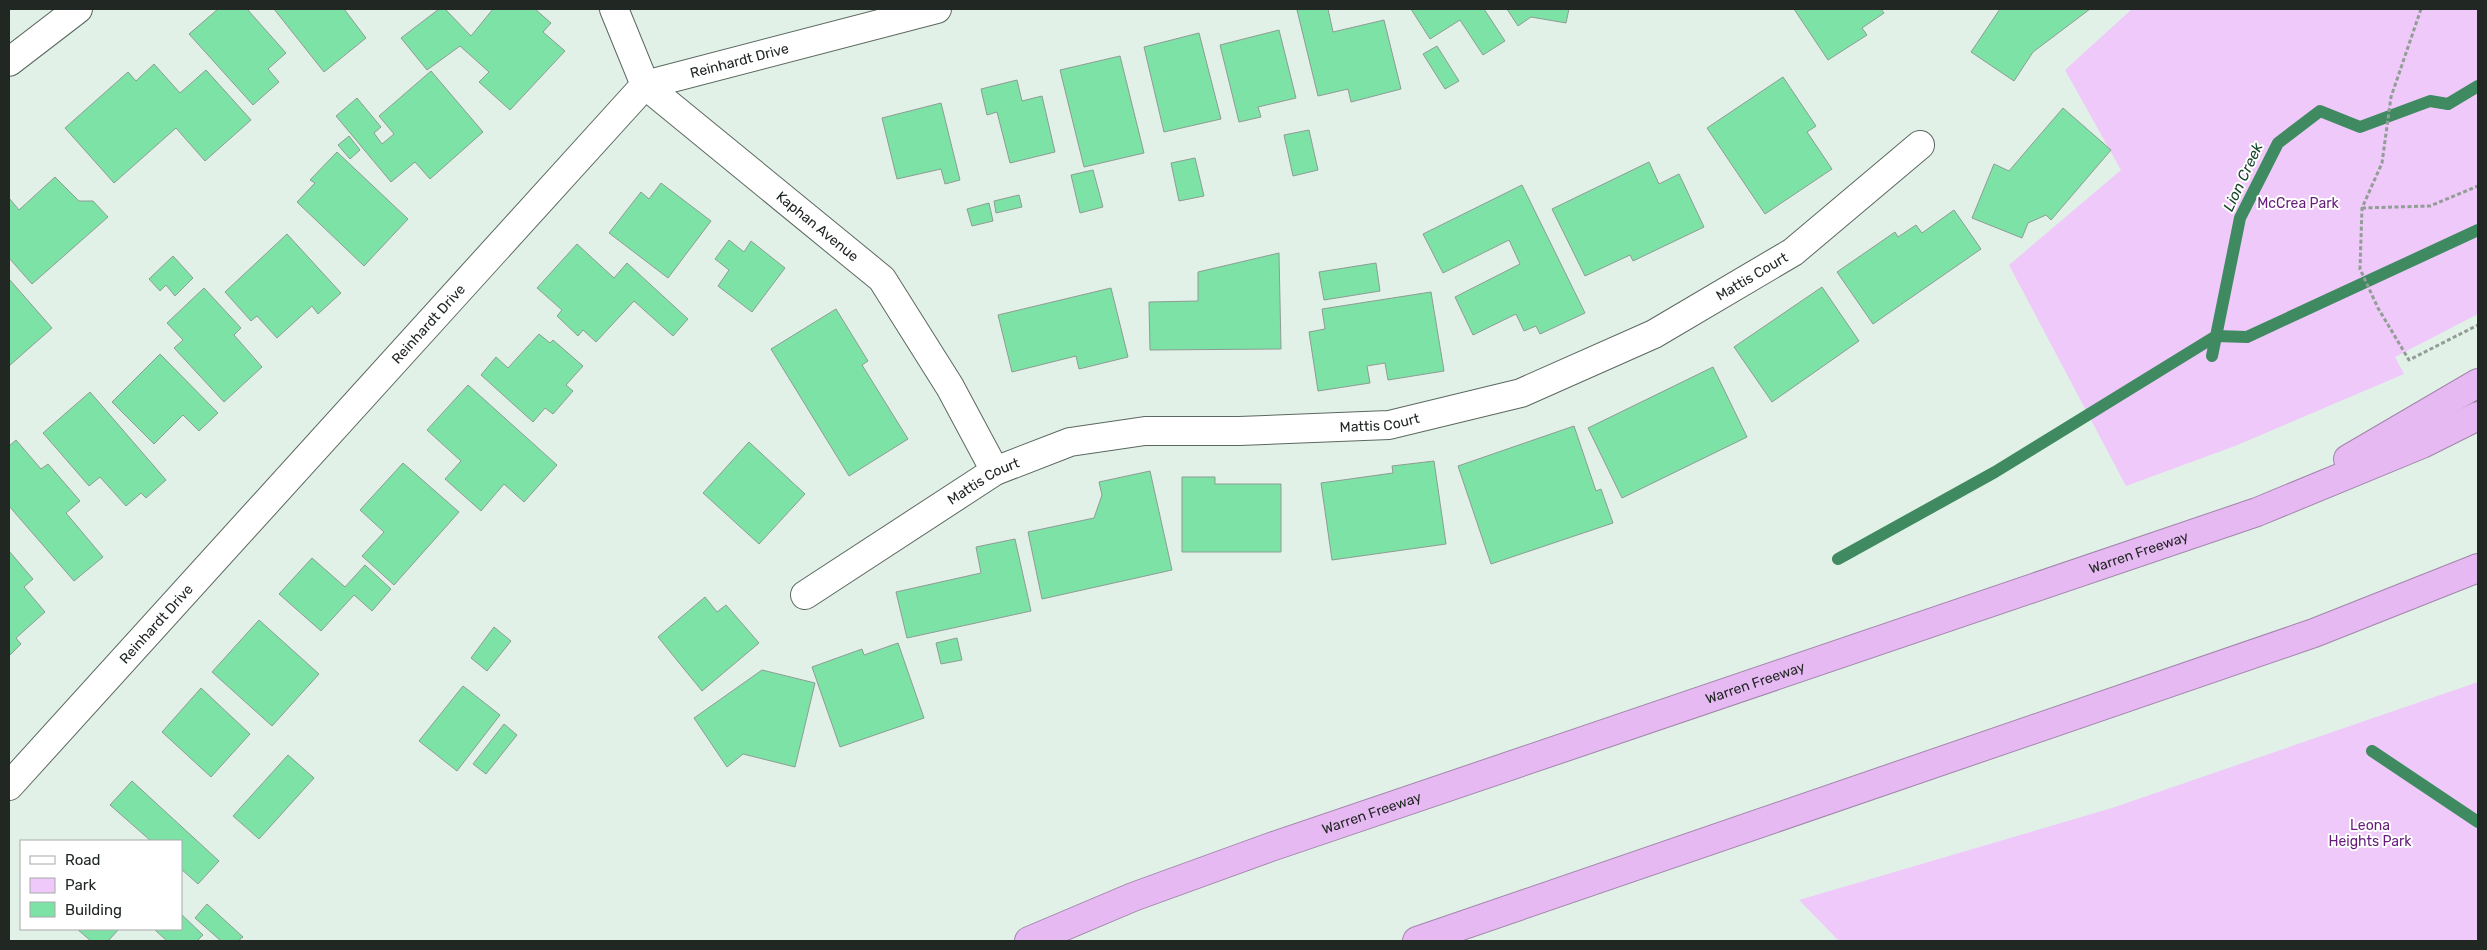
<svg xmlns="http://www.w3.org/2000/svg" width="2487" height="950" font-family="Rubik,sans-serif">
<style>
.green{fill:#eec9fa}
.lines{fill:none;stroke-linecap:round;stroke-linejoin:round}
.stream{stroke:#408a61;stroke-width:12}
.building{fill:#7ce2a6;stroke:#8e9c93}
.minor-casing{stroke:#5b6860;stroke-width:30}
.highway-casing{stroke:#a186aa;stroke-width:30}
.path{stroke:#929d95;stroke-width:3;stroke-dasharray:4 2.5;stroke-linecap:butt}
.minor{stroke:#fff;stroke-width:28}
.highway{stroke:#e6b9f3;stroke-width:28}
.labels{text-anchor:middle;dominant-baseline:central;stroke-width:4;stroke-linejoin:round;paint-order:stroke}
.street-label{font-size:14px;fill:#212723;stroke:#fff}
.park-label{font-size:14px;fill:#671c7b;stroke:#fff}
.water-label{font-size:15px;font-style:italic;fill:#1a452d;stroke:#fff}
</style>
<rect width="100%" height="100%" fill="#e2f1e7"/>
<!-- green -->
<path class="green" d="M2132,9h346v305l-83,43 9,17 -169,72 -109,40 -117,-221 112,-95 -56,-100z
M2478,682v259h-639l-40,-41 313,-92z"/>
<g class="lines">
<!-- stream -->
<path class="stream" d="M2212,356l28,-138 38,-75 42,-32 40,16 70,-26 18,3 30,-18
M1838,559l157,-87 221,-136 31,1 231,-107
M2372,751l106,71"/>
</g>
<!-- building -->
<path class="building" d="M218,9h29l39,44 -18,16 11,13 -26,23 -64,-71z
M274,9h70l22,29 -42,34z
M439,9h6l26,27 22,-27h42l16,14 -8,9 22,19 -55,59 -31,-28 10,-10 -29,-26 -33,24 -26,-32z
M1302,9h26l5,23 51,-12 17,69 -50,13 -3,-13 -30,7 -21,-86z
M1411,9h73l21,32 -22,14 -23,-35 -30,19z
M1507,9h62l-3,14 -35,-6 -13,9z
M1794,9h87l3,4 -22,15 5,7 -39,25z
M2000,9h90l-57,43 -19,29 -43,-29z
M1279,30l17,68 -38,9 3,10 -22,5 -19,-77z
M1199,33l22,86 -57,13 -20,-85z
M1437,46l22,35 -14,8 -22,-35z
M1120,56l24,97 -60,14 -24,-97z
M154,64l26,29 26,-23 45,50 -46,41 -29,-33 -62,55 -49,-55 63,-56 8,9z
M431,71l52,61 -53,47 -15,-17 -24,20 -55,-66 21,-18 24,29 -7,6 8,11 12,-10 -15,-18z
M1783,77l33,49 -9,6 25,37 -67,45 -58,-86z
M1017,80l5,21 20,-5 13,56 -45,11 -13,-51 -10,3 -6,-26z
M941,103l19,77 -15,4 -4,-15 -44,10 -15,-61z
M2063,108l48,42 -60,70 -5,-5 -18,8 -6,15 -50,-20 22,-54 15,7z
M1309,130l9,40 -25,6 -9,-41z
M349,136l11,14 -10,9 -12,-14z
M337,152l71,67 -44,47 -67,-64 18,-19 -5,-3z
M1195,158l9,38 -25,5 -8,-38z
M1649,162l10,22 20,-10 25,53 -71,34 -3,-6 -45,21 -33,-67z
M1093,170l10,37 -23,6 -9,-38z
M55,177l24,24h14l15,16 -76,67 -23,-26v-60l10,12z
M661,183l50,38 -43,57 -59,-45 32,-41 8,7z
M1522,185l63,128 -45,21 -4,-8 -12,5 -8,-17 -43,21 -18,-38 65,-33 -11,-24 -66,33 -20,-39z
M1019,195l3,12 -26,6 -2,-12z
M989,203l4,18 -21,5 -5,-17z
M1954,210l27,39 -108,75 -36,-52 58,-40 3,5 18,-12 6,8z
M287,234l54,59 -23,21 -6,-8 -35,32 -20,-22 -6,5 -26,-29z
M729,240l15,12 7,-11 34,27 -33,44 -34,-26 11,-16 -14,-11z
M577,244l37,34 13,-15 61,56 -15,17 -39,-35 -38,41 -13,-12 -5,6 -21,-20 5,-6 -25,-22z
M1279,253l2,96 -131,1 -1,-48 49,-1v-29z
M173,256l20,22 -18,18 -9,-11 -6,6 -11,-12z
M1376,263l4,28 -56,9 -5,-28z
M9,279l43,49 -43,38z
M1822,287l37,54 -87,61 -38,-55z
M204,288l37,40 -7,7 28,32 -38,35 -50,-54 9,-8 -16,-17z
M1111,288l17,69 -49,12 -3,-13 -64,16 -14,-57z
M1431,292l13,79 -56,9 -3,-17 -18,3 3,17 -52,8 -9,-59 16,-3 -3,-20z
M836,309l32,52 -6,4 46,74 -59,37 -78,-127z
M539,334l11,9 3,-3 30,26 -17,19 7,6 -20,23 -8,-6 -12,14 -52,-47 15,-18 12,11z
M160,354l58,59 -19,18 -16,-16 -29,29 -42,-42z
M1713,367l34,70 -125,61 -34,-70z
M468,385l89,80 -33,37 -20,-18 -23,27 -36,-32 16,-18 -34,-31z
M90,392l76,88 -20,18 -5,-5 -15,13 -26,-29 -11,9 -46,-53z
M1574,426l22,65 5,-2 12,34 -122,41 -33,-98z
M16,440l25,29 7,-5 32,37 -14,12 37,44 -29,24 -65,-75v-60z
M749,442l56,52 -46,50 -56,-51z
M1434,461l12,83 -114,16 -11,-77 72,-10 -1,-7z
M403,463l56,49 -65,73 -32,-29 22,-24 -24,-22z
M1150,471l22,99 -130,29 -14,-67 66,-14 8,-23 -3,-13z
M1182,477h33v7h66v68h-99z
M1015,539l16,72 -124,27 -11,-46 85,-19 -5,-26z
M9,551l24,28 -9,8 21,25 -29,26 5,6 -12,12z
M312,558l33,29 20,-22 26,24 -19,22 -18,-16 -33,36 -42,-37z
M705,597l12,15 9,-7 33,38 -57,48 -44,-54z
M259,620l60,54 -47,52 -60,-54z
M494,627l17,14 -24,30 -16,-13z
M957,638l5,22 -21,4 -5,-21z
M898,643l26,75 -84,29 -28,-80 50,-18 2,6z
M762,670l53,13 -20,84 -52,-13 -16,13 -33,-49z
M463,686l37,29 -43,56 -38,-30z
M201,688l49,46 -39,43 -49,-45z
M504,724l13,11 -31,39 -13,-10z
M288,755l26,23 -55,61 -26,-23z
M132,781l87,80 -21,23 -17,-15v-28h-30l-41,-36z
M207,904l36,33 -5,4h-17l-26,-23z
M181,914l22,21 -6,6h-30l-13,-12h27z
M77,929h42l-11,12h-17z"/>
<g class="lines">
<!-- minor casing -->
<g class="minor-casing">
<g id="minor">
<path id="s1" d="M614,9l31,76 237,194 68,108 45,84"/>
<path d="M9,62l69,-53"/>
<path id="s2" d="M805,595l190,-124 75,-29 75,-11h94l150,-6 132,-32 133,-59 139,-82 127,-107"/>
<path id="s3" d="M9,786l636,-701 292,-76"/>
</g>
</g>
<!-- highway casing -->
<g class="highway-casing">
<g id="highway">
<path d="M2348,459l130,-76"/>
<path id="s4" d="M1029,941l104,-44 135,-49 989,-336 165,-68 56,-28"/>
<path d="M1417,941l897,-308 164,-65"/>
</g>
</g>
<!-- path -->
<path class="path" d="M2421,9l-30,88 -9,66 -20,45 -2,61 18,39 31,52 69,-35
M2362,208l68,-2 48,-20"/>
<!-- minor -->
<use href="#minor" class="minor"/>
<!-- highway -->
<use href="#highway" class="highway"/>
</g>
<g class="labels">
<!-- street labels -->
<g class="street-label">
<text stroke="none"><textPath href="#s3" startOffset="1044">Reinhardt Drive</textPath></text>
<text stroke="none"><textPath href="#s1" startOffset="305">Kaphan Avenue</textPath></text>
<text stroke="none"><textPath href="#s2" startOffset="1022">Mattis Court</textPath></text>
<text stroke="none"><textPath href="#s3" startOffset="624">Reinhardt Drive</textPath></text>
<text stroke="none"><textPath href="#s2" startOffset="618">Mattis Court</textPath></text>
<text stroke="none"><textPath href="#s2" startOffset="212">Mattis Court</textPath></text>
<text stroke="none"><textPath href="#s4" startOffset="1176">Warren Freeway</textPath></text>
<text stroke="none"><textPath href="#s3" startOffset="219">Reinhardt Drive</textPath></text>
<text stroke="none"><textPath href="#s4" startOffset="771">Warren Freeway</textPath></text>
<text stroke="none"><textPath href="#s4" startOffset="366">Warren Freeway</textPath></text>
</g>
<!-- park labels -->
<g class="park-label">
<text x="2298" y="203">McCrea Park</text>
<text x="2370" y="825">Leona<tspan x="2370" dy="16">Heights Park</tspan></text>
</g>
<!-- water labels -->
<g class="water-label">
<text transform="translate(2243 177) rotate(-65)">Lion Creek</text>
</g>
</g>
<!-- border -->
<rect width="2487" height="950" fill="none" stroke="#212723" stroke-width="20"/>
<!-- legend -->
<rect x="20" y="840" width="162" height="90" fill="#ffffff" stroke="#a6a9a7"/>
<rect x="30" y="856" width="25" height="8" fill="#ffffff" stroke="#a6a9a7"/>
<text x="65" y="865" font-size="15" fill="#212723">Road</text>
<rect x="30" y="878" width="25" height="15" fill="#eec9fa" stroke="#a6a9a7"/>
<text x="65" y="890" font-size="15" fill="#212723">Park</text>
<rect x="30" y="902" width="25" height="15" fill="#7ce2a6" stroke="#a6a9a7"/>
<text x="65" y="915" font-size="15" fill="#212723">Building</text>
</svg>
